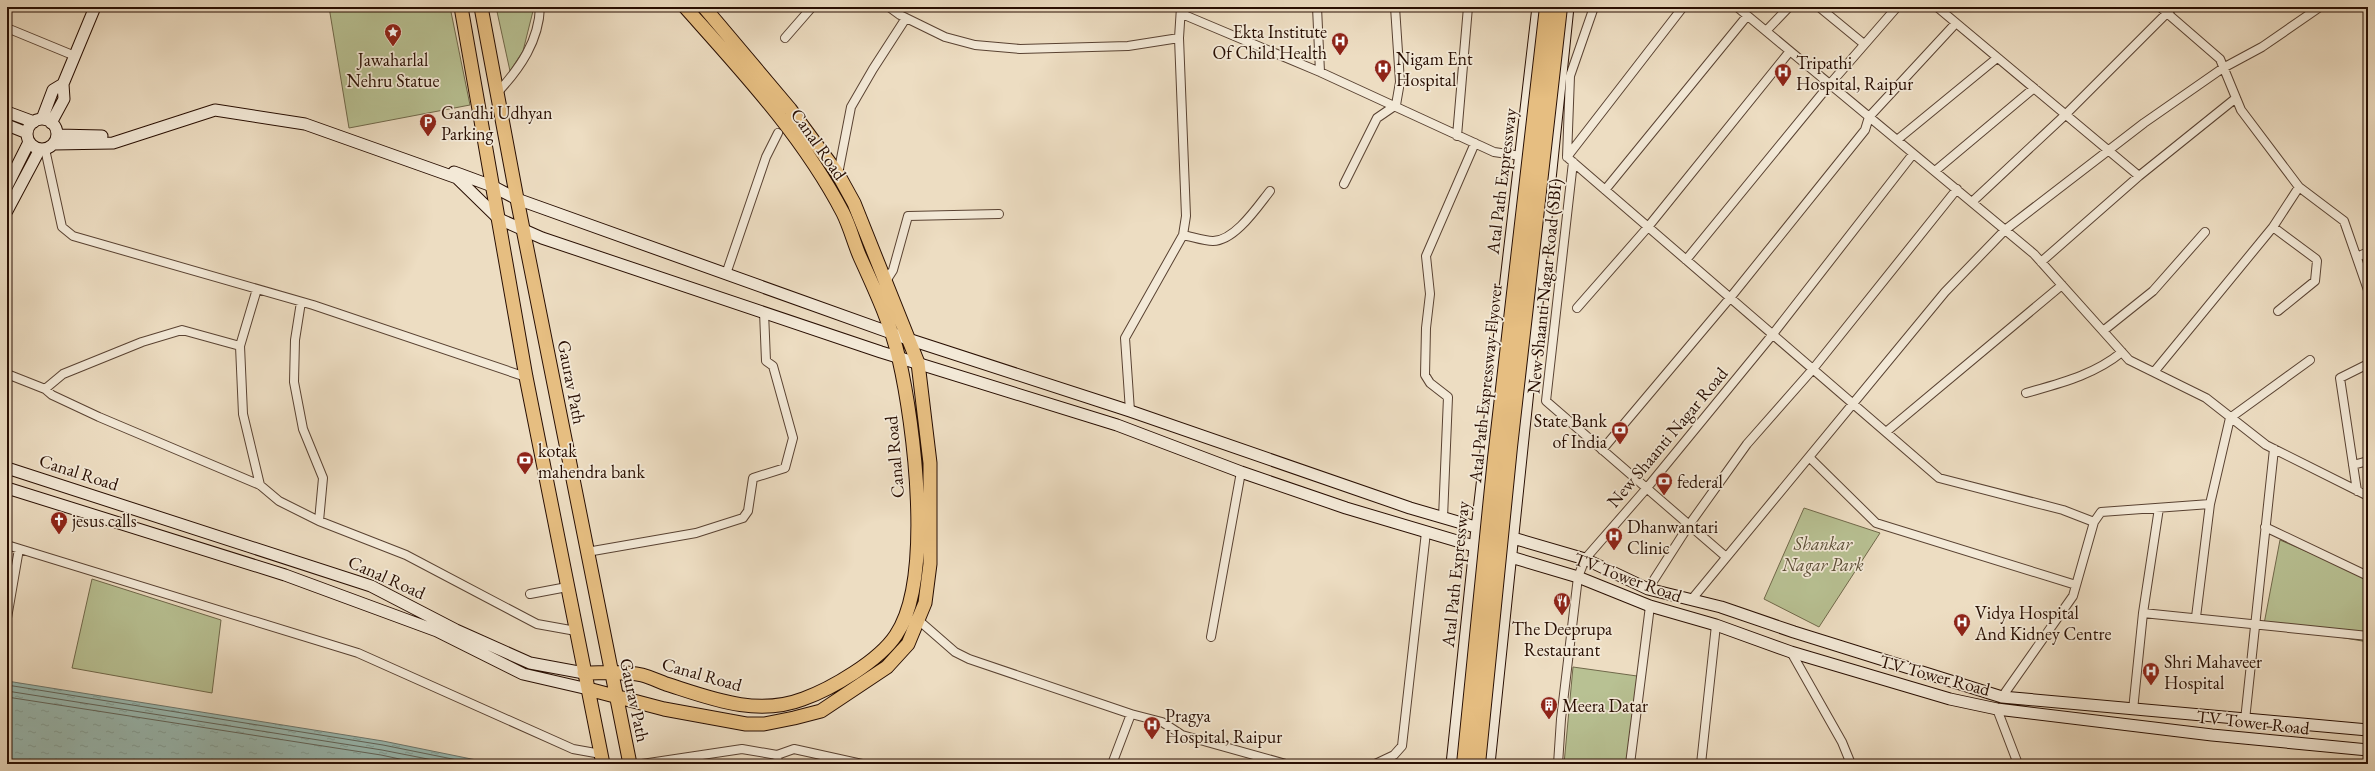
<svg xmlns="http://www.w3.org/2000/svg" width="2375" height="771" font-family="'EB Garamond',serif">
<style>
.green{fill:#b8c193;stroke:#70684a}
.water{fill:url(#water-ripples);stroke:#6c766d}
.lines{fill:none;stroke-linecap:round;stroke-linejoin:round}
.shore{stroke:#60645b;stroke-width:1}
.street-casing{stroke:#594232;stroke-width:10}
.secondary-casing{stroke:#280e02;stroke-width:13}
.primary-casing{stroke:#280e02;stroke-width:15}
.street{stroke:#f3e9d7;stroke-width:8}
.secondary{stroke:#f3e9d7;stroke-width:11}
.primary{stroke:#e6be81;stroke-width:13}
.highway-bridge-casing{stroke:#280e02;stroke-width:16;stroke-linecap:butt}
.highway-bridge{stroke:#e6be81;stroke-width:14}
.labels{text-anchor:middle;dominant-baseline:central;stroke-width:3.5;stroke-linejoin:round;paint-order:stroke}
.poi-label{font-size:18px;fill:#280e02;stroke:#f3e9d7;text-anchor:start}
.street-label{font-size:18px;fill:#280e02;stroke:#f3e9d7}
.park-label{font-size:18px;font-style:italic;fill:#5a4d35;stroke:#f3e9d7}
</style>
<defs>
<pattern id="water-ripples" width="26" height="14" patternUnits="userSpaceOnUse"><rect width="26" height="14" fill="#99bbb4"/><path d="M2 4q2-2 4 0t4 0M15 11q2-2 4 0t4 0" fill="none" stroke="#84a099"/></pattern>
</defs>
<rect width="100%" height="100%" fill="#edddc2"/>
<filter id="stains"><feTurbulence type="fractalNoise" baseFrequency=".005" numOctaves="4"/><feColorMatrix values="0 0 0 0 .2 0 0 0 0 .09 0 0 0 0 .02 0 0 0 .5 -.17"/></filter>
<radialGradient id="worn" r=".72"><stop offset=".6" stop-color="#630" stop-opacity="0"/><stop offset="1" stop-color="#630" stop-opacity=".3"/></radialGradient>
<!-- green -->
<path class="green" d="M329,7h121l20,98 -121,23z
M496,7h38l-11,44 -13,20z
M1804,508l76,25 -61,94 -55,-28z
M2280,540l88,38v64l-104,-18z
M92,579l129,41 -9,73 -140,-25z
M1573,667l64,9 -7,88h-66z"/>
<!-- water -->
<path class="water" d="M7,681l376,60 113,23h-489z"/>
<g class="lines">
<!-- shore -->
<path class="shore" d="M7,685l376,60 94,19
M7,691l375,59 71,14
M7,697l374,58 42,9"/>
<!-- street casing -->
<g class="street-casing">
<path id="street" d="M889,7l11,8 45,22 30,8 45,4 108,-3 51,-8
M1317,7l3,65
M1737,7l297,247 95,106 77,38 60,47 102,51
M1819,7l45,37
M1937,7l202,169
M2160,7l60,52 21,51 58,77 45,34 24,69
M1182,14l138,58 174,80 27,4
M7,28l68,28
M1766,31l23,-24
M785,38l27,-31
M498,92c22,-24 41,-51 42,-85
M1457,136l11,-129
M1897,140l100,-82
M45,149l17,78 11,9 240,69 213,72
M1567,157l372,321 124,32 31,12 -21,74 -71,101
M1567,157l116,-150
M1567,157l3,-81 24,-69
M1573,162l-27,239 179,155
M1935,171l99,-83
M838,174l13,-67 22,-38 33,-51
M1344,184l33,-66 19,-13 4,-23 -5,-75
M1605,190l142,-174
M1972,202l91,-85 110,-110
M2273,227l43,32 1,2 -2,20 -37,30
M1183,235c10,2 21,6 30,6 22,0 45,-35 57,-50
M2357,257l11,-5
M1686,260l144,-176 67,-77
M2041,262l98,-86 97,-78
M726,274l40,-117 12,-24
M886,281l7,-11 15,-54 91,-2
M257,289l-17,57 3,68 17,71
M301,302l-6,38 -1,42 9,47 20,49 -4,43
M1577,308l71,-81 142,-176
M2103,331l50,-40 52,-59
M2154,372l119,-145 26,-40
M7,374l38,15 7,6 47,22 161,68 19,16 40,20 87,34 131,69 39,7
M45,389l18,-15 79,-32 40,-12 58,16
M2026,393c35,-10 68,-18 96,-41
M1130,411l-5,-73 58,-103 3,-19 -7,-178 2,-31
M1886,432l176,-147
M1602,450l128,-152 135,-168 4,-13 87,-94
M1809,457l67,66 200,62
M2353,465l15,-4
M2357,491l-17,-113 28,-14
M1443,518l5,-121 -18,-14 -5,-8 1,-47 4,-34 -4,-38 49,-113
M2094,522l7,-10 109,-8
M2265,527l103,49
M7,545l351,108 215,96 28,5
M587,552l109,-19 47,-15 5,-7 5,-33 32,-10 8,-30 -20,-72 -7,-5 -2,-49
M1648,589l41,-64 58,-81 66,-75 144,-180
M530,594l37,-7
M1692,599l253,-307 60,-62 139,-107 79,-55 39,-21 58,-40
M2143,613l16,-105
M2196,617l14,-113 20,-86 80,-58
M7,618l12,-69
M916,618l39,34 14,7 162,55 31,8 20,13 104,29
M1211,637l30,-165
M1791,652l51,90 9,22
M1997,709l21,55
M2133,710l10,-97 225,23
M2245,720l29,-271
M777,755l17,-6 68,15
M642,764l100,-15 35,6 1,9
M1112,764l19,-50
M1375,764l19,-9 8,-9 24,-214
M1558,764l3,-45 17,-142 7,-18 61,-70 127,-155 140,-180
M1630,764l20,-158
M1701,764l15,-139"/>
</g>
<!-- secondary casing -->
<g class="secondary-casing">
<path id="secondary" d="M7,112l27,10
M42,119l11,-29 10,-6
M27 134a15 15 0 1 1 30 0a15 15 0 1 1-30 0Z
M51,123l13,-24 -1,-15 32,-77
M7,125l20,8
M57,135l45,1
M53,144l60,-1 102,-33 90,14 152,54 42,41 43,19 339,114 236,73 124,47 105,36 232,69 72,29 66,19 75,27 159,47 47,10 215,26 156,15
M454,172l38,14 25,13 391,140 222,72 280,97 175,51 63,30 73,18 73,25 208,65 366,33
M7,186l22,-44
M7,211l33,-62
M7,468l364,118 85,44 74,33 54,10
M7,488l278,87 152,56 86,43 65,15
M1452,764l25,-236 61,-521
M1489,764l79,-757"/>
</g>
<!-- primary casing -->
<g class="primary-casing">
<path id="primary" d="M461,7l65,370 77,387
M481,7l36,192 113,565
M584,673c19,0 40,-2 58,2 8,2 16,6 24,9 44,14 90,33 137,15 28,-10 76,-38 93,-64 38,-56 18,-211 3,-276 -8,-35 -24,-69 -39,-102 -6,-14 -10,-30 -17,-44 -40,-77 -101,-142 -158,-206
M588,689l76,20 82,15h18l30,-6 27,-7 66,-44 21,-23 17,-41 5,-39v-101l-12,-100 -64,-160 -16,-29 -48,-65 -86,-102"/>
</g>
<!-- street -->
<use href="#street" class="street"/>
<!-- secondary -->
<use href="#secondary" class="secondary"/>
<!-- primary -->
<use href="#primary" class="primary"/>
<!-- highway-bridge casing -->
<g class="highway-bridge-casing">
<path id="highway-bridge" d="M1464,764l31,-306 52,-451
M1478,764l32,-317 50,-440"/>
</g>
<!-- highway-bridge -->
<use href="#highway-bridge" class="highway-bridge"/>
</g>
<!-- icons -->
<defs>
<g id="sight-pin" transform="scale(0.9)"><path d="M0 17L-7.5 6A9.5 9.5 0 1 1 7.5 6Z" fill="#8f2418" stroke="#f3e9d7"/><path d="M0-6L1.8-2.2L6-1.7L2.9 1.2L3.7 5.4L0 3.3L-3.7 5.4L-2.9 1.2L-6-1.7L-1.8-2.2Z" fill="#fff"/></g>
<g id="hospital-pin" transform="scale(0.9)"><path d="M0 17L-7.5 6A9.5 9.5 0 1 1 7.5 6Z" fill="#8f2418" stroke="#f3e9d7"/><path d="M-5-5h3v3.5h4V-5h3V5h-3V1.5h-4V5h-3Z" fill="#fff"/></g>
<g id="parking-pin" transform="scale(0.9)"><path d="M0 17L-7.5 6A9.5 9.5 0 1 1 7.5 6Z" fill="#8f2418" stroke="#f3e9d7"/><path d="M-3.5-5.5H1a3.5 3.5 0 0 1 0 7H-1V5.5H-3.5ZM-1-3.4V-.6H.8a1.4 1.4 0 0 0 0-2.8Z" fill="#fff"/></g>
<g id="bank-pin" transform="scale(0.9)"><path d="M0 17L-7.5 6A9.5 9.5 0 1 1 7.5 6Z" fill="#8f2418" stroke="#f3e9d7"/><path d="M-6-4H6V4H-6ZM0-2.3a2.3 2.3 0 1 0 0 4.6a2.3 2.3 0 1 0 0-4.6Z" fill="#fff"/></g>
<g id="church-pin" transform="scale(0.9)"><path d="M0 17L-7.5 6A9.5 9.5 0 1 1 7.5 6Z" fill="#8f2418" stroke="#f3e9d7"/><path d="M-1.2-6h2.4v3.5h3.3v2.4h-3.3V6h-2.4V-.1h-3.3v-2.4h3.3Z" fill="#fff"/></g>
<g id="restaurant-pin" transform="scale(0.9)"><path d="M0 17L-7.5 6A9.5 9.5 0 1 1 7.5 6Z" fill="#8f2418" stroke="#f3e9d7"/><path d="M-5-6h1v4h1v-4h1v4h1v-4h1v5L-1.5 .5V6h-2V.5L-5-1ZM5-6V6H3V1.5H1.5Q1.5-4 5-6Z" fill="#fff"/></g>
<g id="building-pin" transform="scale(0.9)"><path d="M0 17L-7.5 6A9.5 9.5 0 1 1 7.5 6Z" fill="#8f2418" stroke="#f3e9d7"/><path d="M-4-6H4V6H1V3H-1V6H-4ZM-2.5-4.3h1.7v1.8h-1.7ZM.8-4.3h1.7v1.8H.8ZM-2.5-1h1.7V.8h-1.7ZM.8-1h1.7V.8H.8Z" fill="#fff"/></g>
</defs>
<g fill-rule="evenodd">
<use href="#sight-pin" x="393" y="32"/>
<use href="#hospital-pin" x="1340" y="41"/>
<use href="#hospital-pin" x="1383" y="68"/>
<use href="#hospital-pin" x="1783" y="72"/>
<use href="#parking-pin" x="428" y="122"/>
<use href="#bank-pin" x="1620" y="430"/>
<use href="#bank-pin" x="525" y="460"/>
<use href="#bank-pin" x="1664" y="481"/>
<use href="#church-pin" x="59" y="520"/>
<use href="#hospital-pin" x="1614" y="536"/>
<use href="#restaurant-pin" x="1562" y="601"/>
<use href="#hospital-pin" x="1962" y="622"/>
<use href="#hospital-pin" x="2151" y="671"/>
<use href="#building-pin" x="1549" y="705"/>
<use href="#hospital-pin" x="1152" y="725"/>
</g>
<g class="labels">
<!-- poi labels -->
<g class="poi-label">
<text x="1327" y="31" text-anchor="end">Ekta Institute<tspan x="1327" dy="21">Of Child Health</tspan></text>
<text x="1396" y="58">Nigam Ent<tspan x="1396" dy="21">Hospital</tspan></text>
<text x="393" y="59" text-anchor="middle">Jawaharlal<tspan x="393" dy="21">Nehru Statue</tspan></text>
<text x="1796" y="62">Tripathi<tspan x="1796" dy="21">Hospital, Raipur</tspan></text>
<text x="441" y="112">Gandhi Udhyan<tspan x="441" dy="21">Parking</tspan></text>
<text x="1607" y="420" text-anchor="end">State Bank<tspan x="1607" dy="21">of India</tspan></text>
<text x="538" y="450">kotak<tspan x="538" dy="21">mahendra bank</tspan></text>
<text x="1677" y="481">federal</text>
<text x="72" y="520">jesus calls</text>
<text x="1627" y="526">Dhanwantari<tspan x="1627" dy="21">Clinic</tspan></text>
<text x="1975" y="612">Vidya Hospital<tspan x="1975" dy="21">And Kidney Centre</tspan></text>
<text x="1562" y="628" text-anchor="middle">The Deeprupa<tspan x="1562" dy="21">Restaurant</tspan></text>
<text x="2164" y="661">Shri Mahaveer<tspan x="2164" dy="21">Hospital</tspan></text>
<text x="1562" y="705">Meera Datar</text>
<text x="1165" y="715">Pragya<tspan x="1165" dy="21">Hospital, Raipur</tspan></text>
</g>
<!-- street labels -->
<g class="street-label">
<text transform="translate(819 144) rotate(55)">Canal Road</text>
<text transform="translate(1501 181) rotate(-83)">Atal Path Expressway</text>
<text transform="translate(1544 286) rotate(-84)">New Shaanti Nagar Road (SBI)</text>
<text transform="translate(572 382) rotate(79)">Gaurav Path</text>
<text transform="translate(1485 383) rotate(-84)">Atal Path Expressway Flyover</text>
<text transform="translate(1667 437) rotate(-50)">New Shaanti Nagar Road</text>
<text transform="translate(894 457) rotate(-95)">Canal Road</text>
<text transform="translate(79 472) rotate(18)">Canal Road</text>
<text transform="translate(1455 574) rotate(-84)">Atal Path Expressway</text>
<text transform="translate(387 577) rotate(24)">Canal Road</text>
<text transform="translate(1628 577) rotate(20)">TV Tower Road</text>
<text transform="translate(702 674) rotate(16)">Canal Road</text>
<text transform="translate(1935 675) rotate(15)">TV Tower Road</text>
<text transform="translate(635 700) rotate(78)">Gaurav Path</text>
<text transform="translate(2253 722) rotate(6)">TV Tower Road</text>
</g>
<!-- park labels -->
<g class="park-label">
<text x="1823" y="543">Shankar<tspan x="1823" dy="21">Nagar Park</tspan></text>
</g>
</g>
<!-- margin -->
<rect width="2375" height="771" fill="none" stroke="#edddc2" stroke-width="24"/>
<rect x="8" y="8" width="2359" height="755" fill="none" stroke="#280e02" stroke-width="2"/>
<rect x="12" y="12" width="2351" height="747" fill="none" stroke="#280e02"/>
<rect width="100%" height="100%" filter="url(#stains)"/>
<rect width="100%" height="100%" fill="url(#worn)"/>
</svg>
